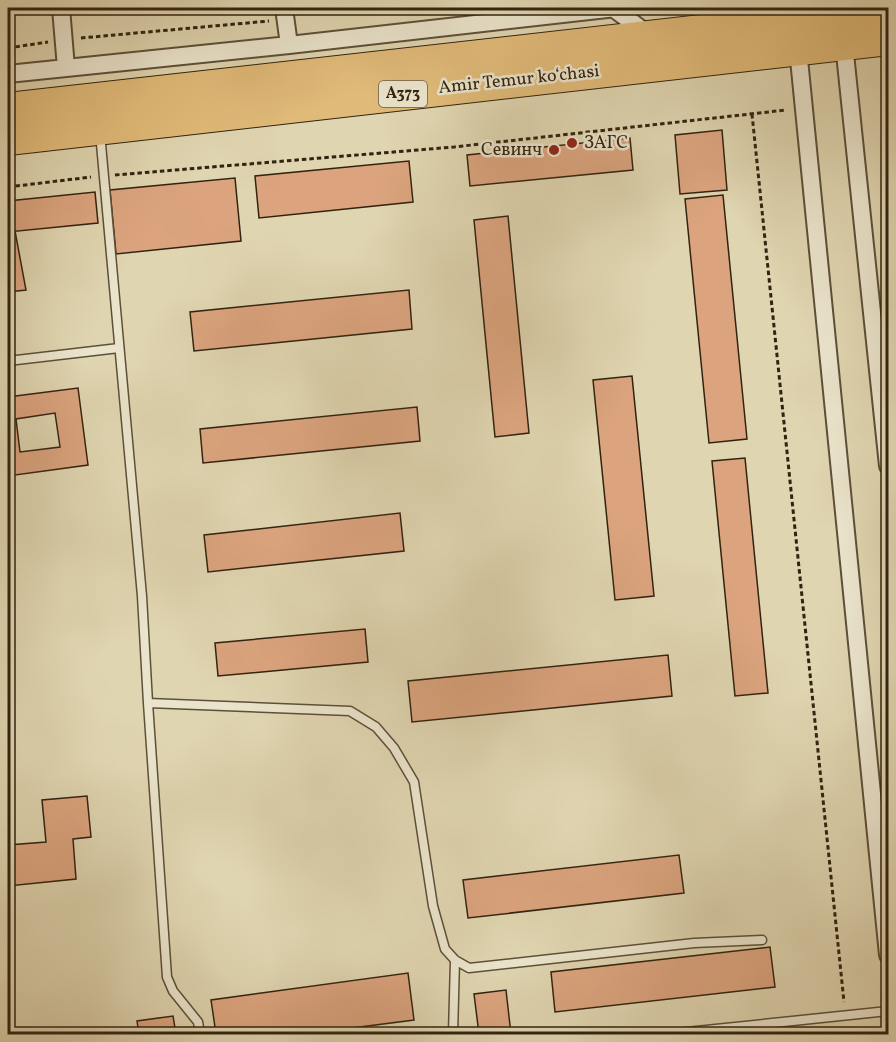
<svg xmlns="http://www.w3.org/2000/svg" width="896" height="1042" font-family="Vollkorn,serif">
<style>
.building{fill:#dba47e;stroke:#322310;stroke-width:1.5;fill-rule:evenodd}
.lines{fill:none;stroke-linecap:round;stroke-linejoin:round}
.lane-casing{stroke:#5d5038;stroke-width:11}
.street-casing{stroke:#5d5038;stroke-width:20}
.highway-casing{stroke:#322310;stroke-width:34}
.path{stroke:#322310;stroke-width:3;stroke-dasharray:4.5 3;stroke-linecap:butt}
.lane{stroke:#eae4cc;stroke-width:8}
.street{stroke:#eae4cc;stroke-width:16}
.highway{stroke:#e0ba78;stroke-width:32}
.poi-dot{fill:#8f2418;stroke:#eae4cc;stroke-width:2}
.labels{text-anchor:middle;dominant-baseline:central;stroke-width:5;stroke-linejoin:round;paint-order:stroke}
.shield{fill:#eae4cc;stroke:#695d48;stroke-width:1.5}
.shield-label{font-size:16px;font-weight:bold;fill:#322310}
.street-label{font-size:18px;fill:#322310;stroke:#eae4cc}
.poi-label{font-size:18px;fill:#322310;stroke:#eae4cc;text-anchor:start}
</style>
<rect width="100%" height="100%" fill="#dfd5b0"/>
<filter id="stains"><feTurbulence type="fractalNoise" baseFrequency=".00333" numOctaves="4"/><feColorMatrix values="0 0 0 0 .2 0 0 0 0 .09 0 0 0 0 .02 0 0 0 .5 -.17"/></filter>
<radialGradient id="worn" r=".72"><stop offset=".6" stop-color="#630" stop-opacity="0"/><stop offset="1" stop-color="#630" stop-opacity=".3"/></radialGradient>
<!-- building -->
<path class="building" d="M722,130l5,60 -47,4 -5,-59z
M630,138l3,32 -163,16 -3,-31z
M409,161l4,41 -154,16 -4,-42z
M235,178l6,63 -125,13 -6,-64z
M95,192l3,31 -90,9v-31z
M723,195l24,244 -38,4 -24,-244z
M508,216l21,217 -34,4 -21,-217z
M15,231l11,59 -18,2v-60z
M409,290l3,39 -218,22 -4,-39z
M632,376l22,220 -39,4 -22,-220z
M78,388l10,77 -80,11v-79zM55,413l5,34 -40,5 -4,-33z
M417,407l3,34 -217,22 -3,-34z
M745,458l23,235 -33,3 -23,-235z
M400,513l4,38 -196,21 -4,-37z
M365,629l3,33 -150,14 -3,-33z
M668,655l4,41 -260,26 -4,-41z
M87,796l4,41 -18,2 3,40 -68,7v-41l38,-3 -4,-42z
M679,855l5,38 -216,25 -5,-38z
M770,947l5,40 -220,25 -4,-40z
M408,973l6,47 -109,14h-89l-5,-34z
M506,990l5,44h-32l-5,-40z
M173,1016l3,18h-37l-2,-13z"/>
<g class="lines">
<!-- lane casing -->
<g class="lane-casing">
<path id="lane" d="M100,133l42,463 6,107 19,274 6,14 25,31 2,12
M8,361l111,-13
M148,703l202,8 26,16 18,21 20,34 19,124 12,43 10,11 14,8 225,-25 68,-3
M453,1034l2,-74
M667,1034l221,-23"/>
</g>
<!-- street casing -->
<g class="street-casing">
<path id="street" d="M61,8l5,60
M284,8l5,37
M613,8l36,27
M844,44l44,422
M798,49l90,906
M8,74l281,-29 327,-37"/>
</g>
<!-- highway casing -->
<g class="highway-casing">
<path id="highway" d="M8,109l880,-99
M8,139l880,-100"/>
</g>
<!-- path -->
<path class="path" d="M81,38l188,-17
M8,48l40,-6
M752,114l92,888
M115,175l339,-28 332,-37
M8,187l83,-10"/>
<!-- lane -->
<use href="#lane" class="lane"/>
<!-- street -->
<use href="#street" class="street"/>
<!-- highway -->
<use href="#highway" class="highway"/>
</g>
<!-- markers -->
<g class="poi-dot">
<circle cx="572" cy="143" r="6"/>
<circle cx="554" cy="150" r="6"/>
</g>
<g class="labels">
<!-- shield labels -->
<rect class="shield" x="379" y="81" width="48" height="26" rx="4.5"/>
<g class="shield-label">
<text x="403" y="94">A373</text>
</g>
<!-- street labels -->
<g class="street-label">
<text transform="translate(519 80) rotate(-6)">Amir Temur koʻchasi</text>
</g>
<!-- poi labels -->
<g class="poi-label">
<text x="584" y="143">ЗАГС</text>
<text x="542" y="150" text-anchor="end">Севинч</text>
</g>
</g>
<!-- margin -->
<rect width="896" height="1042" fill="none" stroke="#dfd5b0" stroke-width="30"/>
<rect x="9" y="9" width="878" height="1024" fill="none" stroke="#322310" stroke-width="3"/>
<rect x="15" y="15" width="866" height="1012" fill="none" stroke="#322310" stroke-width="1.5"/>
<rect width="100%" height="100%" filter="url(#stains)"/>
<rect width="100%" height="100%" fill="url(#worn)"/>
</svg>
